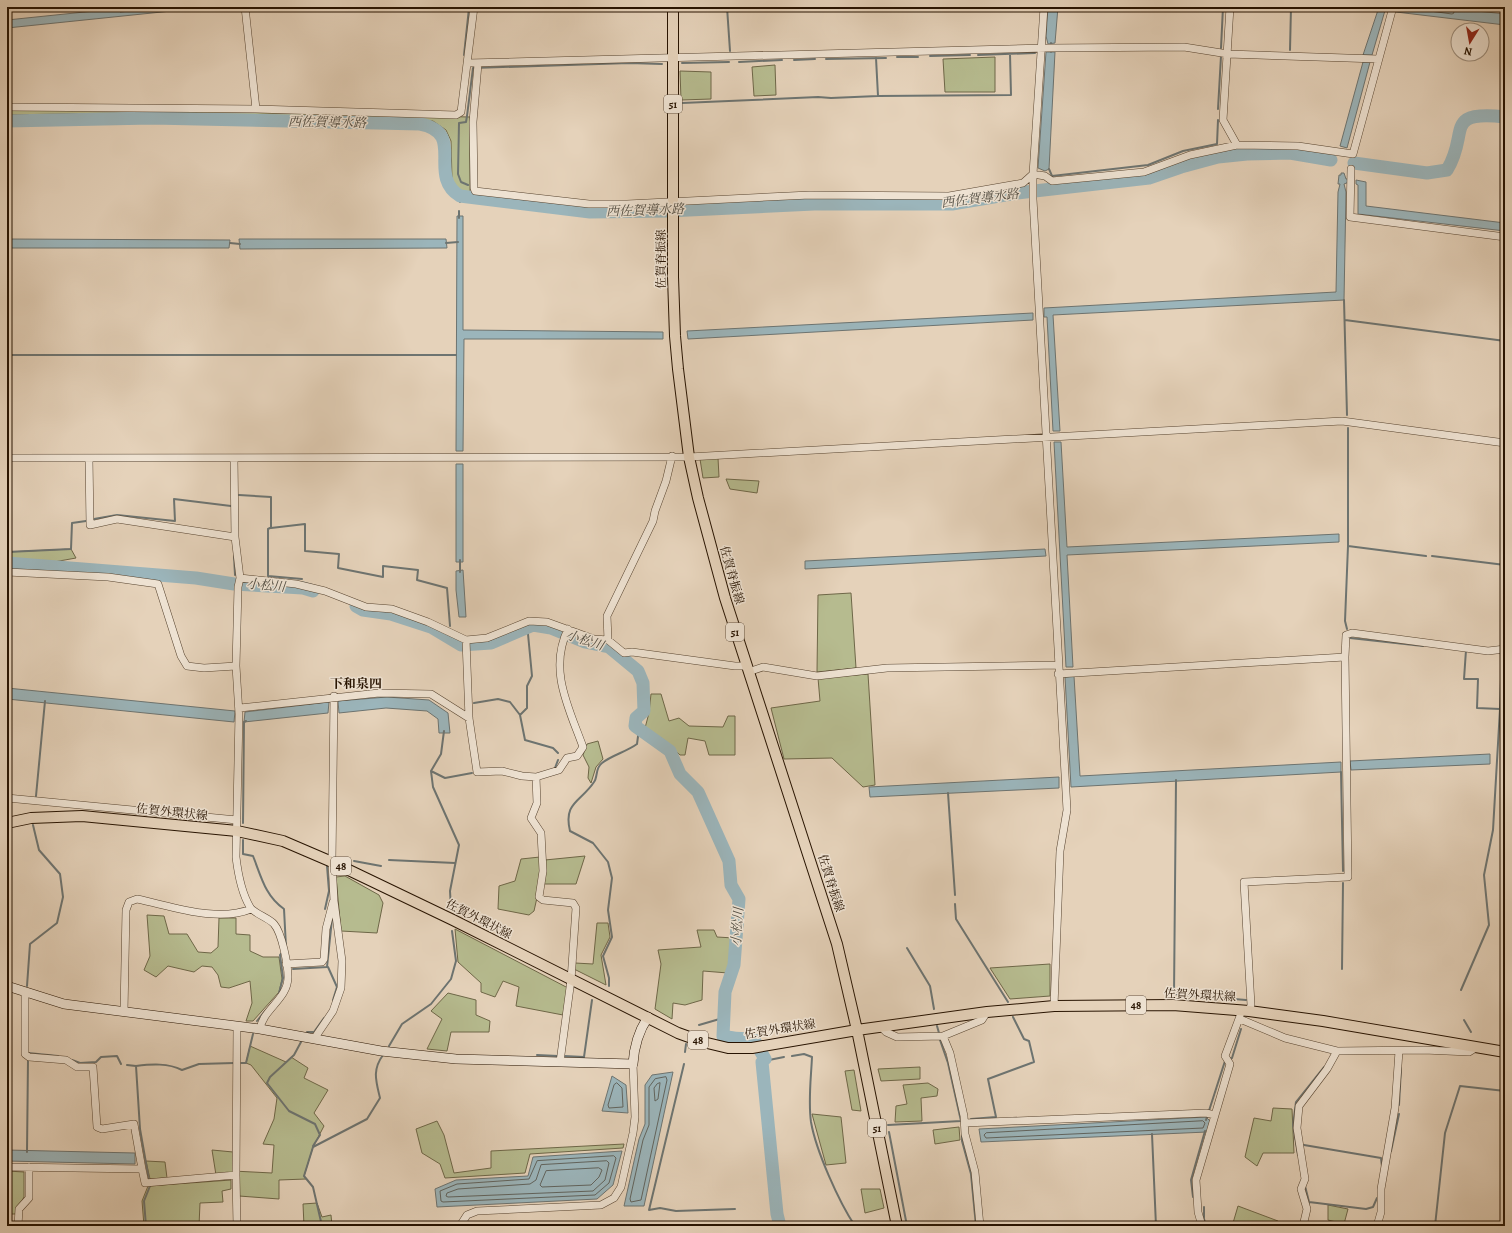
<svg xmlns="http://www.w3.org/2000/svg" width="1512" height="1233" font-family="Alegreya,'Noto Serif JP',serif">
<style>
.green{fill:#b6bb8f;stroke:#6e6748}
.water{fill:#9bb5bb;stroke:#6d7471}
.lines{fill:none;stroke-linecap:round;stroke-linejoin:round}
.shore{stroke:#61645e;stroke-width:1}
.stream{stroke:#6d7471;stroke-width:2}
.river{stroke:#9bb5bb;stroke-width:13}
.street-casing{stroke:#56432f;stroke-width:8}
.secondary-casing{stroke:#271301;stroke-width:10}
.primary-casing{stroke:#271301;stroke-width:12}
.street{stroke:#eee2d2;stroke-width:7}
.secondary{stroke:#eee2d2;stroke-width:9}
.primary{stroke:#e5d2ba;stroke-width:10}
.labels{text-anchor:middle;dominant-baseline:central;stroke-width:3;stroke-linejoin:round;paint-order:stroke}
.shield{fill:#eee2d2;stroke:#635140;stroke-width:1}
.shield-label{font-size:11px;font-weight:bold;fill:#271301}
.street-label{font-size:12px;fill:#271301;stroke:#eee2d2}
.water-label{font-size:13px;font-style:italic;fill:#504c42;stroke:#eee2d2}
.neighbourhood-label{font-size:13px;font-weight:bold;fill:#271301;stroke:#eee2d2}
</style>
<rect width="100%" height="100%" fill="#e5d2ba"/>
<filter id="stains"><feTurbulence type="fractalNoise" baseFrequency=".005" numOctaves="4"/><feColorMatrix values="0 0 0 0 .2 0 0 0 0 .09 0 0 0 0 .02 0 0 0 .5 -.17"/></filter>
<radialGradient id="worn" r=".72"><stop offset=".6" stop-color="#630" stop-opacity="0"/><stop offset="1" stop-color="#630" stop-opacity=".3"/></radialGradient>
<!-- green -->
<path class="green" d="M995,57v35h-50l-2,-33z
M775,65l1,30 -22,1 -2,-29z
M680,71l31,1v27l-30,1z
M88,109l382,8v76l-11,-2 -7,-12 -1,-38 -5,-11 -13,-9 -318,-8 -108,2v-5z
M718,458l1,19 -16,1 -3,-19z
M726,479l33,2 -2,12 -27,-4z
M71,549l5,9 -28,5 -41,-4v-7z
M851,593l5,75 -39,4 1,-77z
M868,674l7,111 -12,2 -31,-29 -48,1 -13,-51 49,-7 -2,-23z
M651,694h10l8,27 10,-3 10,8 34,1 5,-11h7v39h-26l-4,-14 -17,-3 -3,17h-5l-17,-16 -18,-11 4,-15z
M598,741l5,18 -7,8 -5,16 -3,-5 1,-11 -6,-12 4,-11z
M585,856l-9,28h-36l-6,27 -5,4 -31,-6 1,-23 16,-5 6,-22 19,-2 5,3z
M345,876l34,19 4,8 -6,30 -36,-2 -5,-54z
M147,915l17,1 5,18h18l11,18 13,1 7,-6 1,-29h17v16l14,1v16l13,6h16l3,22 -3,13 -26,29h-7l6,-18 -2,-22 -21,7 -8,-1 -3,-12 -6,-8 -10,-1 -8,6 -26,-6 -12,11 -12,-7 6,-14z
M597,923h11l2,14 -9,18 5,30 -32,-16 1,-6 18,1z
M455,929l113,59 -5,27 -47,-9 3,-19 -16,-6 -8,16 -14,-5v-9l-23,-21z
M697,930h17l3,7 17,1 -6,35 -25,-2 -1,29 -17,5 -12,-2 -1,16 -17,-10 6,-45 -3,-14 43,-3z
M1050,964v32l-40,3 -20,-31z
M448,993l28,7v15l14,6 -1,11h-38l-4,19 -20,-2 15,-30 -11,-8z
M250,1046l36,16 5,-5 17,11 -4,10 24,12 -14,23 10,13 -11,21 -9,29 2,3 -27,1v19l-40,-3 -1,-23 -22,2 -4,-25 21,2v19l39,2 2,-28 -11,-1 11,-25 3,-21 -26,-33 -5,-2z
M920,1067v12l-39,2 -3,-12z
M854,1070l7,41 -9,-1 -7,-39z
M928,1083l10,6 -1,7 -16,2 1,23 -27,1 1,-16 11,-2 -4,-19z
M1273,1108l19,1 2,44h-31l-6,13 -12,-9 9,-39 17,3z
M812,1114l29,3 5,46 -20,2z
M437,1121l7,14 10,38 37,-5v-17l133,-7 -1,4 -93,6 -5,19 -80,5 -5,-14 -18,-11 -6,-24z
M959,1127l1,13 -25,4 -2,-14z
M146,1161l19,1 2,16 -17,1z
M7,1171l17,1v25l-9,17h-8z
M231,1180v9l-9,2 1,11 -23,1 -1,23h-55l-2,-25 6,-15z
M861,1189h19l4,19 -19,5z
M317,1203l5,14 9,-2 1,11h-28l-1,-22z
M1328,1205l20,4 -4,15 -16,-4z
M1238,1206l40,15 -2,5h-28l-15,-3z"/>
<!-- water -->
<path class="water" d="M133,7h77l-203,21v-8z
M1048,7h10l-3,36 -7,1 -2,-8z
M1379,7h7l-14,48h-9z
M1397,7h43l65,7v11l-109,-13z
M1046,52h9l-6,117 -4,2 -7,-3z
M1363,62h7l-23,86 -7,-2z
M1341,173h3l2,6h3v3l-5,2 2,8 -2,108 -291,15 7,116h-7l-6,-114h-3v-9l292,-16 2,-100 2,-8h-2l1,-9h2z
M1356,180l10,2v24l139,17v8l-147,-17v-29l-2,-1z
M457,216h6v114l200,2v7h-199l-1,112h-7z
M7,239l223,1 -1,8h-222z
M239,239h207l1,9 -207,1z
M1033,313v7l-345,19 -1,-8z
M1054,442h7l6,105 272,-13v8l-272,13 6,112h-7z
M456,464h7v98h-7z
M1045,549l1,7 -241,13v-8z
M463,570l3,47h-7l-3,-27v-19z
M1074,676l6,100 261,-14v10l-270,15 -6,-110z
M7,688l228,23 -1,11 -227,-23z
M387,697l42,3 19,13 2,20h-11l-1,-14 -11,-8 -41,-3 -47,5 -1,-12z
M329,702l-1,11 -84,9 1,-10z
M1490,754v10l-139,6 -1,-9z
M1059,777v11l-189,9 -1,-10z
M673,1072l-29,134h-20l15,-67 6,-15v-39l7,-10z
M612,1076l14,9 2,28 -26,-2z
M1206,1117l4,4 -3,11 -226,10 -2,-13z
M7,1150l128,3v11l-128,-3z
M622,1151l-9,34 -16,14 -160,8 -2,-18 21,-9 72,-4 5,-19z"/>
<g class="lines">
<!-- shore -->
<path class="shore" d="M118,7l2,5 50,-5
M1400,7l52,7 2,-1 -2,-6
M666,1077l1,3 -26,120 -10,2 -1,-3 13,-59 6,-15v-38l6,-8z
M617,1083l5,5 1,19 -14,1 -1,-3 6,-20z
M660,1083l-2,16 -3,2 -1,-13 3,-4z
M1203,1121l2,2 -2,5 -217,10 -2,-3 2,-2z
M614,1156l2,2 -7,25 -14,12 -152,7 -2,-1 -1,-10 17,-7 72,-5 8,-18z
M607,1161l2,2 -4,17 -12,11 -145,6 -2,-1 1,-3 11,-4 72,-5 6,-4 5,-15z
M599,1168l3,2 -3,7 -8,8 -49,2 -2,-2 6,-14z"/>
<!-- stream -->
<path class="stream" d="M727,7l3,44
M1221,48l2,-41
M1290,50l1,-43
M1051,52v-9
M464,55l5,-47
M978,55l57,-2
M930,56l40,-1
M897,57h21
M876,58l2,38
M826,59l60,-1
M794,60l21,-1
M739,62l43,-2
M682,63l47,-1
M682,103l136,-6 13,1 47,-2 133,-1 -1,-41
M1218,109l3,-53
M1049,169l3,7 96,-11 35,-14 34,-7 1,-24
M468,185l-7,-3 -3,-8 1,-51 7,-1 1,-6 6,-48 156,-5 33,1
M460,202v-6
M459,218v-7
M230,243l10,1
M446,243l12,-1
M1344,300l3,115
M1345,320l160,21
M7,355h449
M239,495l32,2v31l34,-4v27l34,3 -1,14 45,9v-11l35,4 -1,10 30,8 3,38
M94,519l23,-4 58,6 -1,-22 57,7
M270,528l-2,1v47l34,3
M1348,546l78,10
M7,552l64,-3 1,-26 14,-2
M234,556l1,19
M1432,556l73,9
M460,560v12
M525,628l3,6 4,42 -5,10v22l-7,7 5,25 28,8 5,5
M1347,629l-2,-8 3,-75v-118
M1350,638l73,8
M1503,645l2,-14
M474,703l24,-4 12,3 10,13
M1500,709l2,-58
M444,731l-3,23 -10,17 2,16 26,58 -9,46 1,18
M555,768l3,-8
M431,771l14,7 27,-5
M1341,772l2,99
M1176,780l-2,214 72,6
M948,793l7,102
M36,796l9,-95
M243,823l1,-101 2,-1
M243,840v14l10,2c8,20 12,40 31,53l2,38
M389,860l66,3
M354,861l27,5
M955,904l1,15 52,83
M325,909l4,-18 -2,-25
M907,948l23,38 4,23
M328,967l9,20 -4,13
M293,969l34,-2 5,-48
M1342,969l1,-86
M27,986l3,-42 27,-21 6,-26 -3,-23 -21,-24 -6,-25
M609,986v-8l-6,-22 9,-19 -4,-27 4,-32 -4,-16 -15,-19 -23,-12c-7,-29 11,-29 24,-49 4,-5 1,-14 8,-19 10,-8 24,-11 35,-19l2,-15
M1461,990l28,-65 -5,-50 9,-45 7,-121 -23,-1 1,-29h-14l2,-29
M279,993l4,-15 -3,-23 3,-4
M1464,1020l7,12
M257,1021l8,-10
M699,1025l24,-7
M937,1026l2,7
M307,1032h7l10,-14
M301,1042l-7,13 -24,22 -3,6 22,28 26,13 5,11 -7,11
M389,1046l13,-22 29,-20 20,-25 5,-18 -4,-30
M685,1052l1,-8
M28,1053l30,3
M537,1055l21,1
M564,1056l20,1 8,-57
M792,1056l12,-2 8,3c-1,22 -4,44 -1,65 5,29 28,80 44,104
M765,1059l4,1 15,-3
M1229,1059l3,-1 9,-29
M72,1060l8,3 16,-1 5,-5 16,-1 4,8
M240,1063h6l7,-29
M684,1064l-35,146 11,-2 16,3 59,-2
M127,1065l9,1 4,63 9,51
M136,1066c16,-2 32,-3 46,4l17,-6 35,-1
M1399,1105l2,-37
M971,1119l25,-2 -8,-38 46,-17 -5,-21 -5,-2 -11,-22
M1206,1120l19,-59
M888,1125l73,-4 -13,-58 -8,-23
M889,1132l18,94
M962,1133v8l9,33 5,52
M1152,1134l4,92
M1304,1145l77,13 1,9
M1391,1151l8,-37
M27,1152l1,-93
M1298,1155l-5,-30 3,-23 28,-35
M1305,1186l4,16 -1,3
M1193,1197l-2,-17 14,-49
M1309,1202l57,7 7,-2 4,-9
M1204,1207v12l2,7
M146,1226l-2,-25 6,-15
M322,1226l-9,-39 -9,-11 9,-29 54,-28 13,-21c-4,-17 -8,-28 3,-43
M1435,1226l10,-93 15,-47 45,5"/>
<!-- river -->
<path class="river" d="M7,121l145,-3 268,6c47,9 6,51 40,72l130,16 78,-1 146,-7h138l65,-11 132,-15 32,-11 37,-10 29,-3 43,-1 41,7
M1354,163l73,10 20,-3c23,-37 -5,-60 58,-53
M7,563l189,15 38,6 69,4 10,3
M356,606l7,4 28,4 40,13 30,18 30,-2 42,-18 18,3 34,14 24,5 29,24 5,12 1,28 -8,7 -1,8 35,25 10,23 18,18 31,69 2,24 8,14 -5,66 -9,27 -2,44c11,3 20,2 31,4l11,19 -3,3 15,152 3,12"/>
<!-- street casing -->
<g class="street-casing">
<path id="street" d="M245,7l11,102
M1044,7l-11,167v25l34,611 -7,41 -6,155
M1230,7l-7,113 14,25
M468,63l580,-15 136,-1 44,7 150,5
M478,64l-5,58 1,66 1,3 114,13h38l183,-9 139,1 74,-13 10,-9 12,2 7,5 92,-9 46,-17 47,-10 61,1 55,8 40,-147
M7,107l249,2 200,6 5,-3 13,-105
M1351,169l-1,48 155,20
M7,458l682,-1 653,-36 163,22
M89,458l1,67 27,-6 118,18
M234,458l1,79 5,41 -2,9 -2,79 3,48 -3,143c2,17 5,35 14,50 3,6 19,11 24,17 8,9 14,41 14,53 0,22 -25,32 -28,52
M7,572l101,5 50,7 23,72 6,10 17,2 32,-2
M240,578l56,6 29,7 41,16 26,2 36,13 38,18 21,-2 42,-17 18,1 47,17 14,1 16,13 8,-1 103,14h11
M466,640l3,78 8,54 25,-1 20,5 14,1 23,-7 8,-12 10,-2 6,-9c-14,-39 -35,-77 -15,-118
M608,640l-1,-24 46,-95 2,-10 11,-30 6,-25
M1345,657l1,-22 6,-2 136,18 17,-2
M748,672l15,-5 54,9 70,-8 171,-3
M1058,674l287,-17 3,220 -104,5 7,123 -2,6
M240,708l139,-15 52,1 38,24
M536,777l1,26 -6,15 10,15 2,38 -4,26 4,3 30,3 3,5 -5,72 -11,82
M7,798l230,22
M286,964l36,-2 2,-3 2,-30 7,-27
M25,992v62l4,3 37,3 11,7h16l4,60 5,2 32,-5 8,45
M124,1012l2,-102 3,-8 8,-3c34,7 80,24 114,10
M1240,1019l45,19 52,13 87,-1 45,2 8,-5
M881,1027l5,5 11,5 46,-1 39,-16 5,-8
M943,1036l7,17 14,63 1,18 10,38 5,54
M314,1039l19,-28 8,-23 1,-27 -8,-60 -2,-39 2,-166
M965,1123l241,-10 9,2
M7,1167l135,2 3,14 91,-8
M18,1226l1,-17 10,-11v-31
M237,1226l-1,-51 1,-148
M460,1226l7,-11 10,-4 124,-6 13,-7 7,-11 12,-54 2,-16 -2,-53
M1202,1226l-4,-14 -2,-32 34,-116 -5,-8 15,-40
M1303,1226l4,-17 -6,-20 4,-10 -8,-51 2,-22 28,-37 10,-18
M1377,1226l4,-14v-23l14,-81 4,-57"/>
</g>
<!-- secondary casing -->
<g class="secondary-casing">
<path id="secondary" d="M7,986l57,18 196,25 121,22 75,8 177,5c1,-17 5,-32 15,-47"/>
</g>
<!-- primary casing -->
<g class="primary-casing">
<path id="primary" d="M673,7v270l2,59 3,33 11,88 9,41 27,100 112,346 20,86 40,196
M7,823l24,-5 51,-2 155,15 46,10 49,21 121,58 225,113 25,9 25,6h24l105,-18 130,-18 67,-6 119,-1 76,6 74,10 182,31"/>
</g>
<!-- street -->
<use href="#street" class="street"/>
<!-- secondary -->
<use href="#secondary" class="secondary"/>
<!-- primary -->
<use href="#primary" class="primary"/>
</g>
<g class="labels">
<!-- shield labels -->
<g class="shield">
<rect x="664" y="95" width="18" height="18" rx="3"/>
<rect x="726" y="623" width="18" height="18" rx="3"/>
<rect x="331" y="857" width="20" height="18" rx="3"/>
<rect x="1126" y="996" width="20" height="18" rx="3"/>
<rect x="688" y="1031" width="20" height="18" rx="3"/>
<rect x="868" y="1119" width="18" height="18" rx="3"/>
</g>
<g class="shield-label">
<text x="673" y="104">51</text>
<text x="735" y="632">51</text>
<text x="341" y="866">48</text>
<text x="1136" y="1005">48</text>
<text x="698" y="1040">48</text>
<text x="877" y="1128">51</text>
</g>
<!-- street labels -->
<g class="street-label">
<text transform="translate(661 259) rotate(-90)">佐賀脊振線</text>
<text transform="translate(732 575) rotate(74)">佐賀脊振線</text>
<text transform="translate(172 812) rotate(6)">佐賀外環状線</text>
<text transform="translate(831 883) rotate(72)">佐賀脊振線</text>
<text transform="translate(479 919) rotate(27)">佐賀外環状線</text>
<text transform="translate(1200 995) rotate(3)">佐賀外環状線</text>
<text transform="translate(780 1029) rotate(-9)">佐賀外環状線</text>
</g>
<!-- water labels -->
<g class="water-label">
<text transform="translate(327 122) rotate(1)">西佐賀導水路</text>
<text transform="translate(980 198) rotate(-7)">西佐賀導水路</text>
<text transform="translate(645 210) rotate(-2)">西佐賀導水路</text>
<text transform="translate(266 585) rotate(5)">小松川</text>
<text transform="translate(585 640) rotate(18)">小松川</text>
<text transform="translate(737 927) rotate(-86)">小松川</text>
</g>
<!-- neighbourhood labels -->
<g class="neighbourhood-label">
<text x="356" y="683">下和泉四</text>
</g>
</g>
<!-- margin -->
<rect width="1512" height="1233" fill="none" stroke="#e5d2ba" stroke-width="24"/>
<rect x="8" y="8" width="1496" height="1217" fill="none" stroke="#271301" stroke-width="2"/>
<rect x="12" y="12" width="1488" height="1209" fill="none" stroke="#271301"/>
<!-- north arrow -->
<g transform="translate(1470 42) rotate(191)"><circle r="19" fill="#eee2d2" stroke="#9e8f7e"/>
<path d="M0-3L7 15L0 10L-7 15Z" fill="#8f2418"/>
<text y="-6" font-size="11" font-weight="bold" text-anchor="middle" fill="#271301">N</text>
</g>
<rect width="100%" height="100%" filter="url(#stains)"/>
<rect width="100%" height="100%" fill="url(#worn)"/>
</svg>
